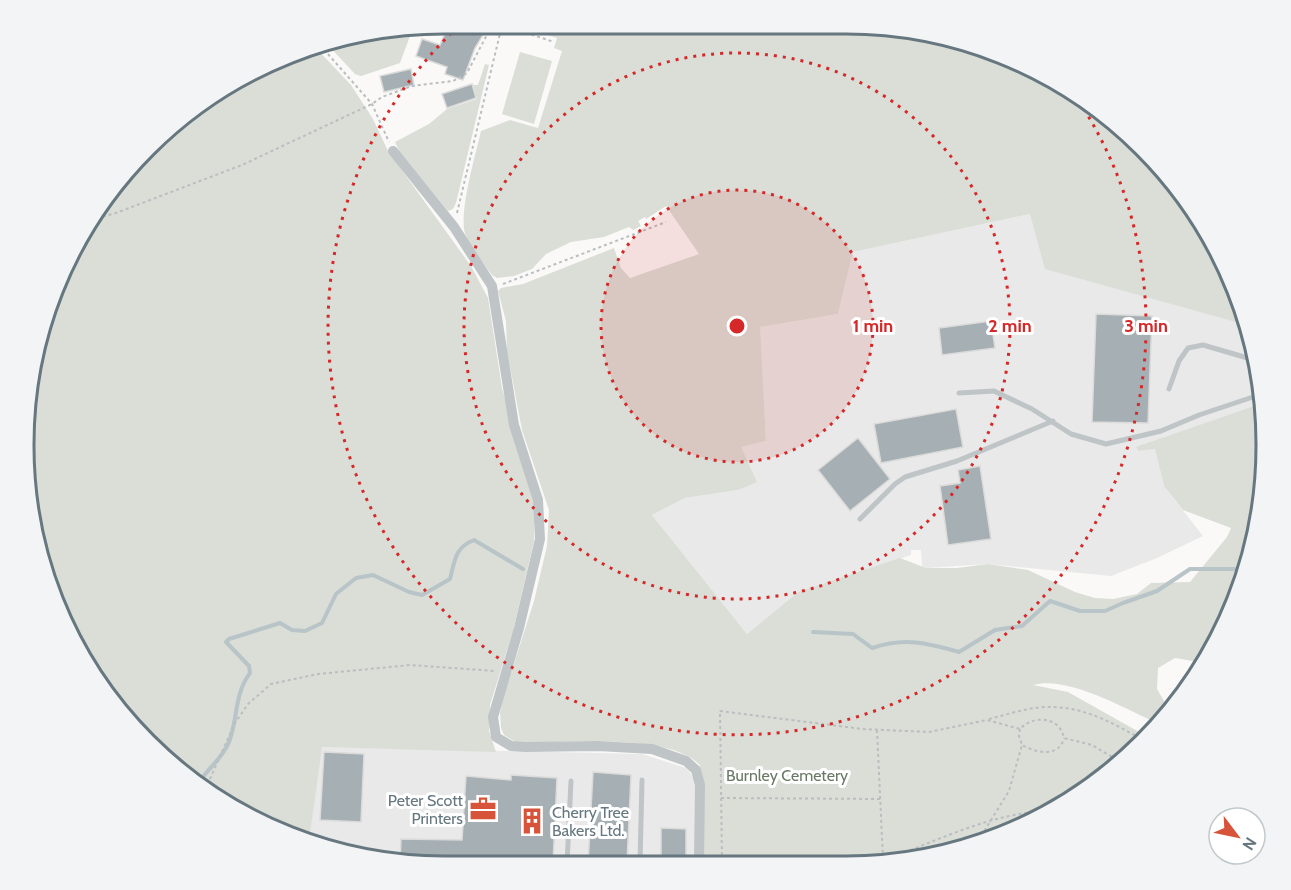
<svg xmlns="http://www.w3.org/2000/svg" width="1291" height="890" font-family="Cabin,sans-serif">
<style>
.built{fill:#e8e9e8}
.green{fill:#daded7}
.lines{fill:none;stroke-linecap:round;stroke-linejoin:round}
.stream{stroke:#b8c4c8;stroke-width:4}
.building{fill:#a6afb4;stroke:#dbdbda;stroke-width:1.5}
.path{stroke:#babec0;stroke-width:2;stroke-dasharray:3 3;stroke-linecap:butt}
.lane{stroke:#bfc4c7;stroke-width:5}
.street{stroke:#bfc4c7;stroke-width:10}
.ring{fill:none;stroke:#d62828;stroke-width:3;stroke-dasharray:3 6}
.labels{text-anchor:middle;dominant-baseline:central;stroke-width:6;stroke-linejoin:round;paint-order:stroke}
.park-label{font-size:16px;fill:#6a7965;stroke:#fff}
.poi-label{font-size:16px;fill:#667780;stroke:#fff;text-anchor:end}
.rim{fill:none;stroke:#667780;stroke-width:3}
.centre{fill:#d62828;stroke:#fff;stroke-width:3}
.ring-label{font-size:18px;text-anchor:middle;font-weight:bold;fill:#d62828;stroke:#fff;stroke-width:6;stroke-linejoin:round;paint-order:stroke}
</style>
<rect width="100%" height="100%" fill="#faf9f8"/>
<!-- built -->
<path class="built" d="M1030,214l210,86 19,63 4,40 -124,48 16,-2 9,37 39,50 -46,22 -46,18 -123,-12 -62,4 -4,-2 -1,-16h-10v5l-113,37 -51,42 -95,-119 33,-17 53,-8 2,-43 26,-6 -7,-114 79,-13 15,-62z
M321,747l321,7 44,14 14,17 -1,77 -254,4 -82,-8 -54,-16z"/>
<!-- green -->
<path class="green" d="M517,25l266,5 3,1 3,-1 139,2 128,48 88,68 52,63 39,73 12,41 -202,-56 -15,-55 -177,38 -15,62 -78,13 6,114 -25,6 16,35 -19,8 -53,8 -33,17 95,119 51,-42 102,-34 26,10h31l31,-4 40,6 47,22 20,6 18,1 24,-5 14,-11 39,-1 37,-45 4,-9 -48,-18 -19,-24 -9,-37 -16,2 -3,-4 127,-44 4,42 -4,43 -8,3 7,9 -3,27 -24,79 -30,57 -30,-5 -17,10 -1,21 13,22 -11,13c-33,-15 -92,-49 -126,-39l35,7 80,45 -5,6 -111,79 -104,36 -229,4 1,-97c-32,-33 -138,-22 -183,-22l-13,-8 -3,-7 -1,-15 4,-18 30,-94 13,-55 2,-36 -27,-80 -15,-79 -1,-30 -8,-30 3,-3 22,-4 91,-36 7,20 9,10 69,-24 -33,-48 -20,13 -1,-2 -7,4 3,5 -8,4 -4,-3 -25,10 -33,5 -25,12 -14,15 -18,7 -17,2 -5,-3c-9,-13 -20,-25 -26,-39 -9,-18 10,-83 15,-105l29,-11 28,8 24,-77 -8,-3 3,-10z
M413,28l-13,35 -39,13 -6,-2 -29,-31 10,-5z
M316,48l35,37 22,34 15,32 83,115 17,32 14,90 32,115v38l-21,90 -23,74 -1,26 7,21 -174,-5 -13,95 -25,-8 -73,-39 -64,-53 -79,-110 -36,-105 -4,-137 28,-106 72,-116 83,-73z
M520,52l32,9 -18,63 -32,-10z
M485,64l4,1 -33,138 -3,6 -5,2 -48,-59 -5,-10 34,-18 18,-15 30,-10 -4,-14h5z"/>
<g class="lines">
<!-- stream -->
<path class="stream" d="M813,632l40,2 19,14c33,-11 55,-5 87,4l36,-22 27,-4 28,-25 30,10h25l18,-8 34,-12 33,-22h45l10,4
M198,784c9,-15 25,-26 31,-42 9,-23 5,-48 21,-69l-1,-7 -23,-24 3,-3 51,-16 12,7 13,1 17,-8 14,-29 20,-16 17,-3 36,17 13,3 28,-16c5,-18 4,-31 24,-39l49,29"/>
</g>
<!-- building -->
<path class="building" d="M449,24l34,11 -8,13 -12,32 -18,-6 2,-7 -31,-11 6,-17 18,6z
M411,69l3,16 -30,7 -4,-16z
M472,84l4,14 -29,10 -5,-14z
M1096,314l56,2 -4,107 -56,-1z
M991,321l4,27 -53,7 -3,-27z
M956,409l7,38 -82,16 -7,-39z
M858,438l32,41 -40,32 -32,-41z
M980,466l11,73 -43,6 -8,-59 20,-3 -2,-13z
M324,752l40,2 -3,68 -41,-2z
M593,772l38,3 -4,88 -39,1z
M511,775l46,3 -4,86 -108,2 -45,-4 1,-23 61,1 4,-64 45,4z
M661,828l25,1v33h-25z"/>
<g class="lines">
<!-- path -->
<path class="path" d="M472,24l16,9
M503,25l51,17
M320,45l52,59 17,38
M457,213l45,-188
M97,218l19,-5 126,-48 130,-61 10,-7 30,-11 41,-5 14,-8 25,-48
M503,284l163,-62
M989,719c20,-5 43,-13 64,-12 35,1 63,18 92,34
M1020,729l-1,7 3,9
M877,730l6,129
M205,790l30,-67 13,-19 23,-20 47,-10 92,-9 85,6
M721,798l159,1
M978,841l31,-50 13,-46c14,8 37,13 42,-7
M888,859c45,-17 112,-49 159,-47
M722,861l-2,-150 142,18 67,3 58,-12 33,9c14,-15 40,-12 44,9l28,7 27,16"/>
<!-- lane -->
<path class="lane" d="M1169,389l10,-28 9,-13 15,-3 55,16
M959,393l35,-2 38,18 39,25 35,10 55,-13 38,-16 63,-21
M860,519l35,-35 10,-7 52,-16 96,-40
M640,863l2,-83
M567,864l4,-83"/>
<!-- street -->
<path class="street" d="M393,151l61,76 38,59 22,139 24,75 2,39 -21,89 -26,89 3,20 15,9 14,1 73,-1 54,3 34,12 10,9 4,15 -1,77"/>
</g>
<!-- distance rings -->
<circle cx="737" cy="326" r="136" fill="#d62828" fill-opacity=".12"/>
<g class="ring">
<circle cx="737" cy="326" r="136"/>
<circle cx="737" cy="326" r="273"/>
<path d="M1074 94A409 409 0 1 1 461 24"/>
</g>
<!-- icons -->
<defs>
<g id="office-bare" transform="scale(2.07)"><path d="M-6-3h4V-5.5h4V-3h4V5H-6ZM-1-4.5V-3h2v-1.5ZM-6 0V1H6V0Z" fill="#d7543a" stroke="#fff" stroke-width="2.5" paint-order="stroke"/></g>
<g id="building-bare" transform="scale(2.07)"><path d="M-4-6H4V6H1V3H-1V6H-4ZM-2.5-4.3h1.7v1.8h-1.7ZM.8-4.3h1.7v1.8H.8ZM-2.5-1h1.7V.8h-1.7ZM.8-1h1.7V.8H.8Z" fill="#d7543a" stroke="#fff" stroke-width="2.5" paint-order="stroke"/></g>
</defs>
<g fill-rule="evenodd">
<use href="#office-bare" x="483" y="809"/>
<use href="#building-bare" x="532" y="821"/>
</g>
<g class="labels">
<!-- park labels -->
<g class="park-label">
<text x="787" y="775">Burnley Cemetery</text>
</g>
<!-- poi labels -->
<g class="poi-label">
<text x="463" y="800">Peter Scott<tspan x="463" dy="18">Printers</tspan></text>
<text x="552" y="812" text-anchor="start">Cherry Tree<tspan x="552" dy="18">Bakers Ltd.</tspan></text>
</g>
</g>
<!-- crop -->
<path d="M0 0H1291V890H0ZM444 34H846A410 410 0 0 1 1256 444V446A410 410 0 0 1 846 856H444A410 410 0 0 1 34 446V444A410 410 0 0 1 444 34Z" fill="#f3f4f5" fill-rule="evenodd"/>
<path class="rim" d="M444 34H846A410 410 0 0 1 1256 444V446A410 410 0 0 1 846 856H444A410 410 0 0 1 34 446V444A410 410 0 0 1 444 34Z"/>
<circle cx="737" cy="326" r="9" class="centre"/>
<g class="ring-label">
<text x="873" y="332">1 min</text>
<text x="1010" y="332">2 min</text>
<text x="1146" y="332">3 min</text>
</g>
<!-- north arrow -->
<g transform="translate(1237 836) rotate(122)"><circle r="28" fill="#ffffff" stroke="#c2c9cc" stroke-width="1.5"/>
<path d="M0-4.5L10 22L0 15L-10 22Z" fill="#d7543a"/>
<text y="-9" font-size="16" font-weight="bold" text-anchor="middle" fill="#667780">N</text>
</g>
</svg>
